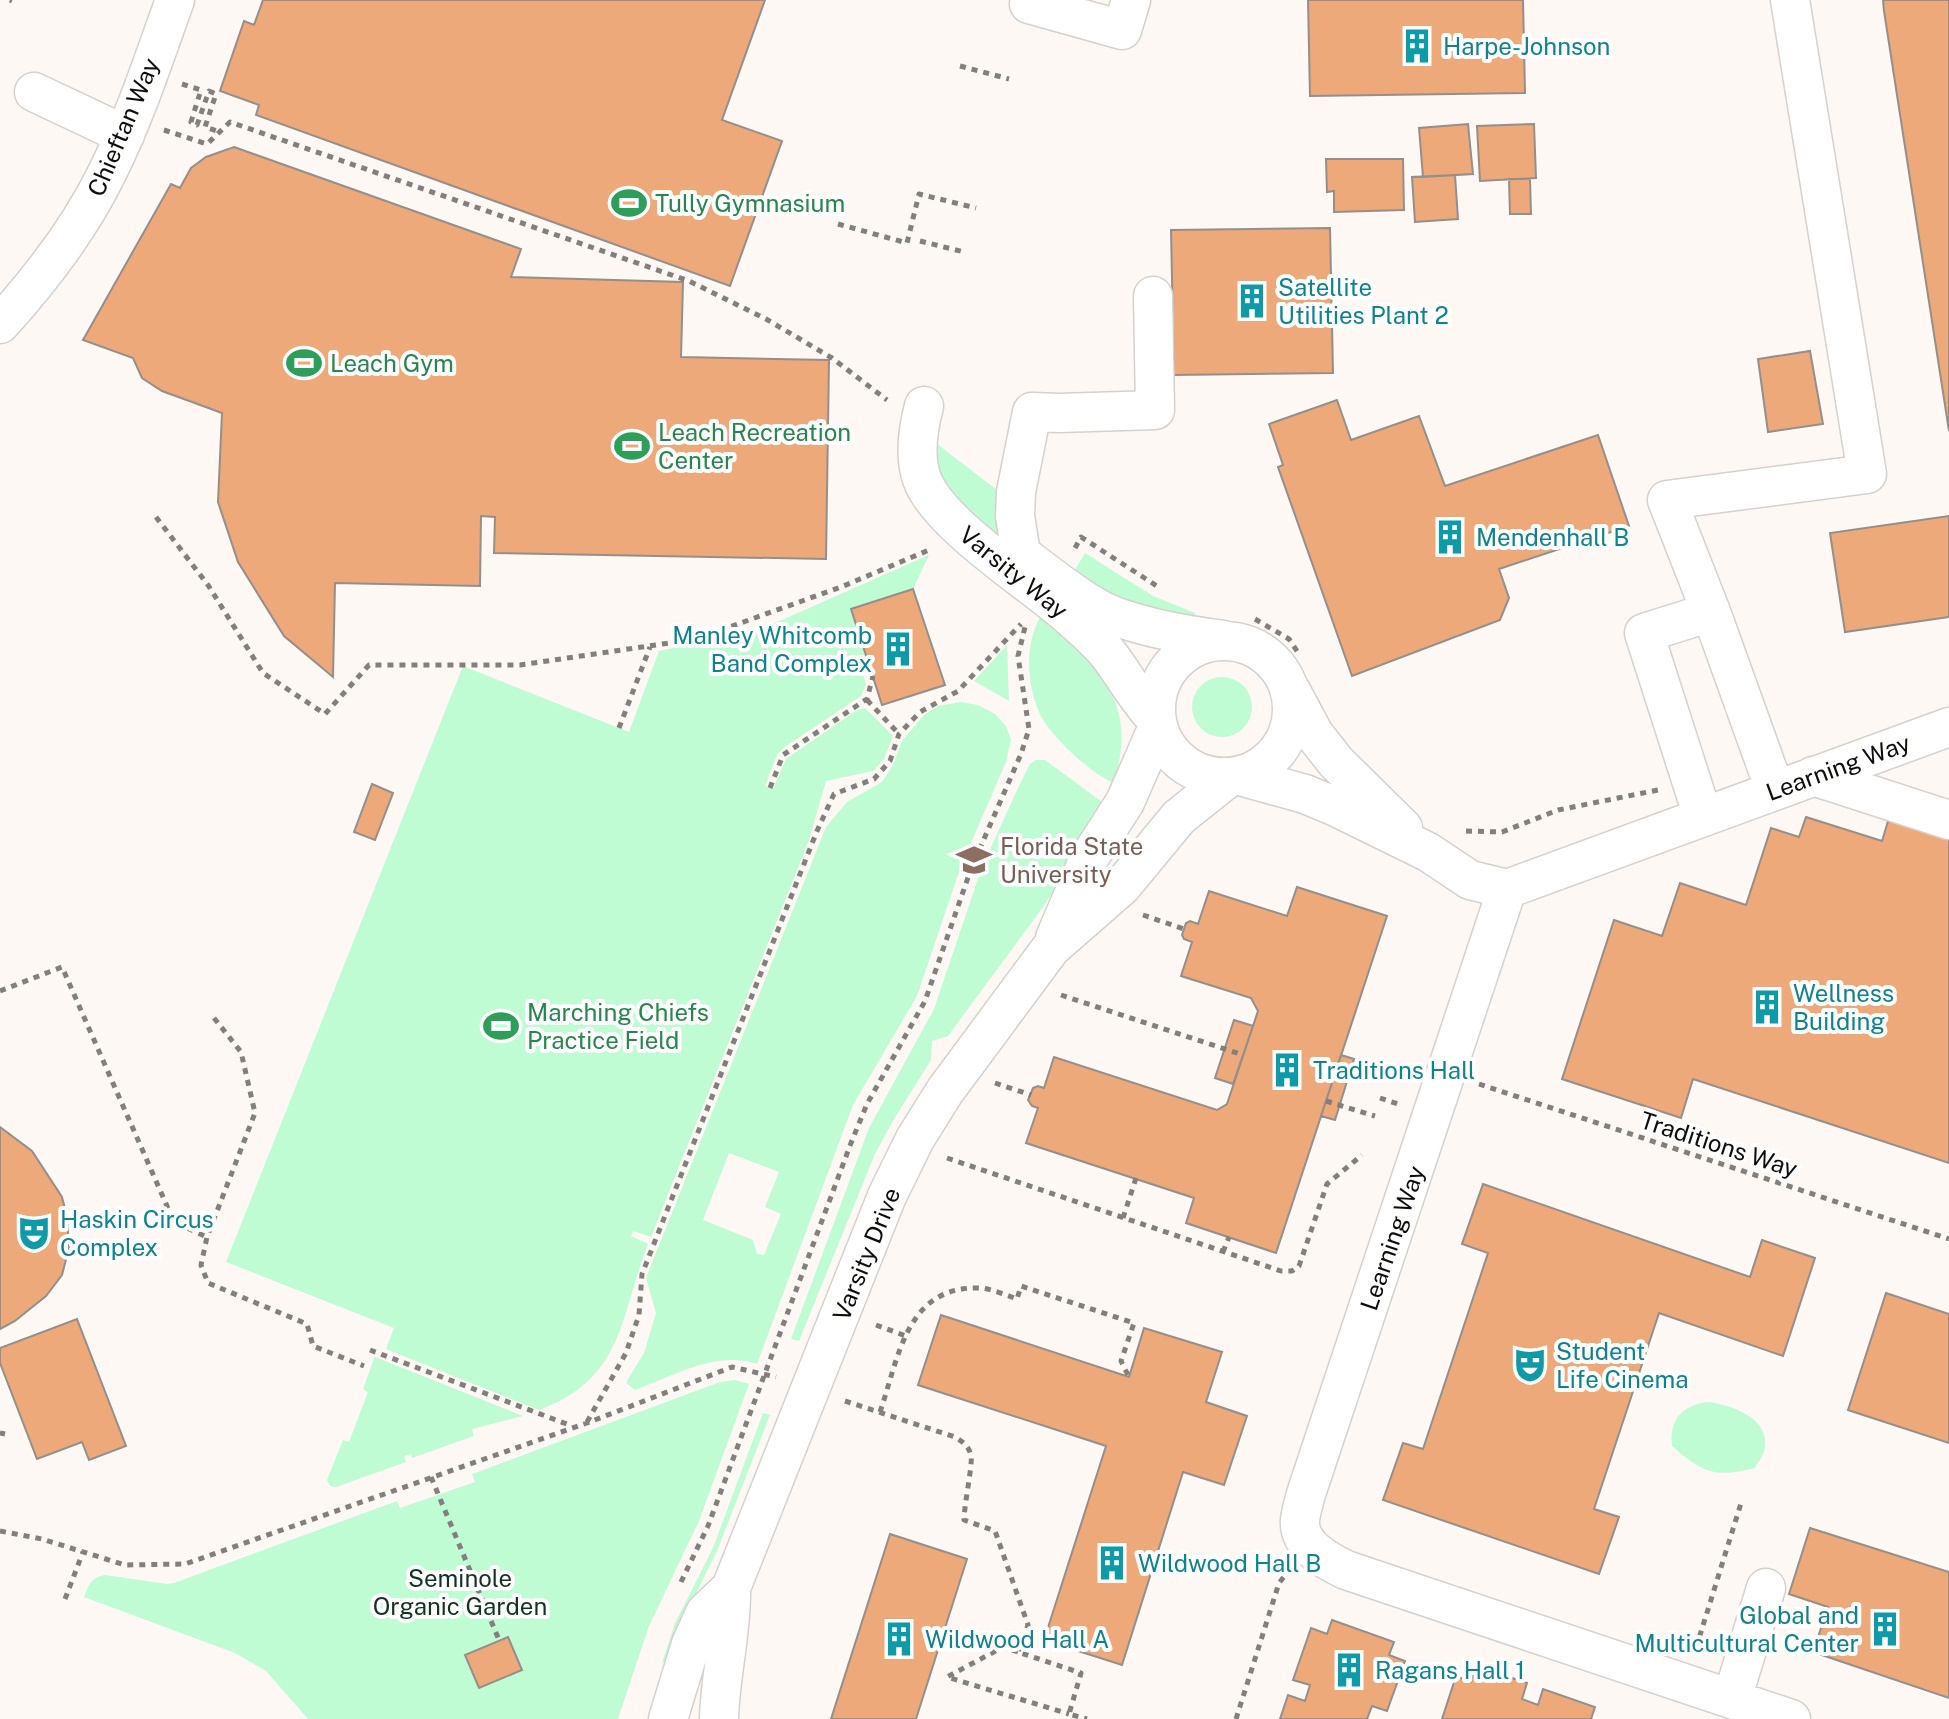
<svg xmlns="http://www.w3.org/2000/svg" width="1949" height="1719" font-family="'Public Sans',sans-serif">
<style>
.green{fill:#bffbd3;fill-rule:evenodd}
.building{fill:#eda979;stroke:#948f8b;stroke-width:2}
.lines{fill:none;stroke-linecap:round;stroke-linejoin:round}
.minor-casing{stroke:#d6d1cd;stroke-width:41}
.path{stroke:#827f7c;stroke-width:5;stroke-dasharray:6 6;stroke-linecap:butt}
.minor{stroke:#fff;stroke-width:38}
.labels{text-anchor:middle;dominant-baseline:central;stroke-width:8;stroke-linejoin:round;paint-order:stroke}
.culture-label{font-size:24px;fill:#0d838f;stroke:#fff;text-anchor:start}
.street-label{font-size:24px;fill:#0e0d0b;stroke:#fff}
.leisure-label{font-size:24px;fill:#27864d;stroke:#fff;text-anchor:start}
.education-label{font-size:24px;fill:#785e54;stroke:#fff;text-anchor:start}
.park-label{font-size:24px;fill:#123320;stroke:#fff}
</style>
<rect width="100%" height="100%" fill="#fef8f4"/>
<!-- green -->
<path class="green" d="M936,443l66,51 1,49 -41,-36 -26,-35z
M1085,553l68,43 42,17 -1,7 -58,-11 -64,-34z
M929,555l-16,34 -62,20 17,52 -5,13 3,10 -5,12 -78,52 -6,7 -12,31 8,3 13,-30 71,-49 8,-2 28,28 -9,23 -11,12 -47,10 -17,59 -158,397 -18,-6 -2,5 17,8c-28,72 -24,135 -109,166l-153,-61 8,-21 -168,-66 237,-596 166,66 30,-81 98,-20z
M1044,611l6,4 -2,11 17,-1c42,59 71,82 49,158 -22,-8 -66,-49 -75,-71 -13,-30 -15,-73 5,-101z
M1007,645l2,56 -35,-20z
M1192 707a30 30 0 1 1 60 0a30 30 0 1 1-60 0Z
M961,702l17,3 17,9 11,12 5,14 -5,22 -45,104 -44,130 -64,109 -96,259c-41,-14 -83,12 -122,26l-9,-7 2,-4 16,-26 12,-40 -10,-35 180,-451 21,-25 35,-20 11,-17 9,-24 22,-26 14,-9zM729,1153l50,19 -14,35 16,7 -17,41 -7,-1 -4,-14 -50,-20z
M1036,760h9l60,44 -59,99 -98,133 -16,5 -1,19 -37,59 -19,35 -76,187 -8,-2 78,-211 65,-119 48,-142 36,-79 12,-24z
M375,1356v1l148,59 -51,13 2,7 -62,22 -1,-4 -7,2 2,6 -70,25 -6,-1 -3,-6 16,-40 6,2 19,-50 -5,-3z
M735,1380l14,4 -50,137 -50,105 -31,93h-310l-42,-48 -31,-18 -151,-56c5,-13 7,-19 21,-22l62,9 7,-1 223,-82 3,7 75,-26 -3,-8 248,-92z
M1708,1402c24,3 65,17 56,49 -1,6 -7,12 -9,17 -40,10 -52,5 -83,-22 -3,-26 10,-41 36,-44z
M763,1413l7,2 -53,136 -36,73 -13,36 -6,3 13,-40 38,-75z"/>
<!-- building -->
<path class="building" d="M263,0h502l-43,120 60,21 -52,145 -474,-171 3,-10 -39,-14 24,-70 10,4z
M1308,0h215l2,93 -215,3z
M1883,0h66v431l-65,-420z
M1468,124l5,50 -50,3 -4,-49z
M1534,124l2,54 -56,3 -3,-55z
M234,147l287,102 -10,28 172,5 -2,75 148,3 -3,199 -332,-6 1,-36 -14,-1 -1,70 -145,-3 -2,94 -49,-41 -46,-74 -20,-60 4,-89 -60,-22 -20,-13 -9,-20 -50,-18 88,-156 9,4 11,-20 15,-11z
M1326,159h77l1,51 -70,2v-21l-7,1z
M1455,175l3,44 -43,3 -3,-45z
M1509,179h21l1,35h-21z
M1330,228l3,145 -159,2 -3,-145z
M1810,351l13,73 -55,8 -10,-73z
M1337,400l14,40 68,-24 26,70 153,-51 31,91 -130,43 10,29 -9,22 -148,56 -74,-209 5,-2 -14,-41z
M1949,516v101l-104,15 -15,-99z
M913,589l32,96 -63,20 -31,-96z
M372,784l21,9 -18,47 -21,-8z
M1806,817l76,24 7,-23 60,20v325l-256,-84 -12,39 -119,-39 52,-159 48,16 18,-53 66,22 25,-77 28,9z
M1297,887l90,29 -111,337 -90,-30 8,-25 -168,-55 12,-35 -6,-2 -4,-6 5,-12 5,-2 6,2 10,-31 163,53 10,-6 31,-93 -7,-13 -70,-22 11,-34 -8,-3 -2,-4 4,-12 4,-2 8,3 11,-33 78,25z
M1234,1020l19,6 -20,58 -18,-6z
M1341,1055l13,4 -19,61 -14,-4z
M0,1127l32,24 30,46 5,20 2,31 -7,27 -16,21 -31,25 -15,8z
M1483,1184l267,93 12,-37 53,18 -32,98 -124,-43 -65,196 25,8 -20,57 -216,-74 20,-57 20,6 65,-196 -26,-9z
M1886,1293l63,21v129l-101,-33z
M941,1315l188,62 15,-49 78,24 -16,50 41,14 -23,69 -41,-13 -61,193 -78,-25 62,-194 -188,-61z
M77,1319l49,127 -37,14 -7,-18 -45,17 -37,-96v-15z
M1810,1528l139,44v126l-136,-46 15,-45 -39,-13z
M890,1534l77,25 -51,160h-85z
M1332,1620l62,22 -5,13 16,6 -18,50 -15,-5 -5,13h-87l8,-24 17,6 5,-16 -17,-5 18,-52 16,6z
M508,1637l14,33 -43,18 -14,-33z
M1476,1666l51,17 -5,16 16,6 5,-16 52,18 -4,12h-149l14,-43 15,6z"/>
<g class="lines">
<!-- minor casing -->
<g class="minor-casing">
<path id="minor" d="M1029,4l93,26 9,-30
M34,92l91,43
M1153,296l2,114 -96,3 -27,-1 -16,80 -1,24 6,38c24,18 66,52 93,62 36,13 73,19 110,24
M0,324c41,-45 80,-96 107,-151 28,-56 47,-115 68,-173
M924,406c-6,23 -10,51 -2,73 16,45 110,104 147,137 14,12 29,25 40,39 16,21 28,44 47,64
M1156 709a68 68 0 1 1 136 0a68 68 0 1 1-136 0Z
M1291,691l23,43 22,28 67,66
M1240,776l65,18 29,12 94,46 42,28 37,9
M1813,776l136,44
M1775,790l-64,-178 -44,-112 200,-26 -77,-474
M1703,817l-59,-184 67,-21
M1507,889l-201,605c-2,8 -5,17 -6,26 -2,26 27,41 46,50l445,149
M1507,889l442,-162
M1055,938l34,-80 36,-56 32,-73
M1732,1699l34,-111
M668,1719l23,-75 14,-31 26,-25
M719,1719c1,-44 13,-86 12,-131l156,-392 28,-57 30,-48 106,-143 71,-62 57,-69 49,-39"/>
</g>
<!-- path -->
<path class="path" d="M10,0l2,1
M960,66l49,13
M182,84l19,6 -10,32 6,3 12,-34 7,3 -11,33 15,5
M164,130l43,14 23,-22 459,159 77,38 66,39 55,42
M838,224l69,19 12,-49 57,14
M920,241l44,11
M156,517l52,68 55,88 62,41 44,-49h151l176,-26 145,-52 88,-37
M1075,548l6,-11 79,51
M1255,619l34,20 10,15
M867,700l32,34
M619,728l31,-81
M770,788l13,-33 84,-56 6,-23
M1466,831l36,1 56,-22 100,-20
M1143,915l41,14
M0,991l62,-24 112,255 33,15
M1061,995l182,60
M214,1018l27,34 14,61 -48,124 -6,28 7,18 99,41 6,22 51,20
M995,1083l36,12
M1479,1084l470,155
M1380,1098l18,6
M1326,1101l49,15
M947,1158l334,113h11l7,-5 28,-82 35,-29
M1123,1218l13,-40
M1223,1252l6,-15
M876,1325l30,11
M370,1350l202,76
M845,1401l110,36c8,5 14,9 16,19 2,7 -7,50 -7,64l31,11 33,94 -10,27 63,21 -12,41 18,5
M880,1412c19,-55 26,-127 101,-124 11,1 25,7 36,11l4,-13 113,37 -13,38 8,16
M587,1422l39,-69 13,-38 3,-41 175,-443 17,-37 40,-15 16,-18 9,-27 21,-22 38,-21 63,-67
M0,1433l5,1
M431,1477l68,163
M0,1531l42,8 83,26 60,-1 402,-141 145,-56 44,10
M681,1582l27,-56 143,-383 16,-39 58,-103 46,-132 50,-115 8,-25 -11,-73 7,-29
M65,1599l18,-47
M1696,1648l46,-148
M1018,1652l-15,-5 -56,30 122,37
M1236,1719l43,-136 7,-9"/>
<!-- minor -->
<use href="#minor" class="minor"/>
</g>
<!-- icons -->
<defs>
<g id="building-bare" transform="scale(2.76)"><path d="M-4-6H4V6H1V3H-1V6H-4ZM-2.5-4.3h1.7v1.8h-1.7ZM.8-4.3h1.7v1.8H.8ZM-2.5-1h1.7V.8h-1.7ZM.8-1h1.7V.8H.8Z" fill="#0f9aa8" stroke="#fff" stroke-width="2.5" paint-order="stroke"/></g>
<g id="stadium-bare" transform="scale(2.76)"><path d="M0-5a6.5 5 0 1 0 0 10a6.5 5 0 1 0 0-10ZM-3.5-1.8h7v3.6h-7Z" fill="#2e9e5b" stroke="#fff" stroke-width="2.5" paint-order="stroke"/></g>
<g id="university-bare" transform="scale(2.76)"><path d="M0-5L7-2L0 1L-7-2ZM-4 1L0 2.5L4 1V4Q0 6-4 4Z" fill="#8d6e63" stroke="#fff" stroke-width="2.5" paint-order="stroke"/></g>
<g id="theatre-bare" transform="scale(2.76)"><path d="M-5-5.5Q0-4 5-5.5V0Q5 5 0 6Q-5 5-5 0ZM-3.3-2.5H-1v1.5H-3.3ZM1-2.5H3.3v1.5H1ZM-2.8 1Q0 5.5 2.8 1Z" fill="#0f9aa8" stroke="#fff" stroke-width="2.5" paint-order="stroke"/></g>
</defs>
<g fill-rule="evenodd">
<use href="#building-bare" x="1417" y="46"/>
<use href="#stadium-bare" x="629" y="203"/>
<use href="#building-bare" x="1252" y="301"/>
<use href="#stadium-bare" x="304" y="363"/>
<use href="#stadium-bare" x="632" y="446"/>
<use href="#building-bare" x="1450" y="537"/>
<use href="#building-bare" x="898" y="649"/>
<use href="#university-bare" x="974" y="860"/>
<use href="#building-bare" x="1767" y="1007"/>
<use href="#stadium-bare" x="501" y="1026"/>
<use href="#building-bare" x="1287" y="1070"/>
<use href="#theatre-bare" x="34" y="1233"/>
<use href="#theatre-bare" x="1530" y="1365"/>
<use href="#building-bare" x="1112" y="1563"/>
<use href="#building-bare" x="1885" y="1629"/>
<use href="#building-bare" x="899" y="1639"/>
<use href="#building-bare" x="1349" y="1670"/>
</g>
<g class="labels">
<!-- culture labels -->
<g class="culture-label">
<text x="1443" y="46">Harpe-Johnson</text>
<text x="1278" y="287">Satellite<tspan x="1278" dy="28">Utilities Plant 2</tspan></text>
<text x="1476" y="537">Mendenhall B</text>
<text x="872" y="635" text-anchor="end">Manley Whitcomb<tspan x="872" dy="28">Band Complex</tspan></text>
<text x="1793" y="993">Wellness<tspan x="1793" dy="28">Building</tspan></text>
<text x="1313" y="1070">Traditions Hall</text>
<text x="60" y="1219">Haskin Circus<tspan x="60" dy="28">Complex</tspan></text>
<text x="1556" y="1351">Student<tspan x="1556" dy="28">Life Cinema</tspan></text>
<text x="1138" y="1563">Wildwood Hall B</text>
<text x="1859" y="1615" text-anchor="end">Global and<tspan x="1859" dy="28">Multicultural Center</tspan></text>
<text x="925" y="1639">Wildwood Hall A</text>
<text x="1375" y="1670">Ragans Hall 1</text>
</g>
<!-- street labels -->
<g class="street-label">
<text transform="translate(123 127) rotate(-67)">Chieftan Way</text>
<text transform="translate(1014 572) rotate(39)">Varsity Way</text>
<text transform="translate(1838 767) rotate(-20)">Learning Way</text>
<text transform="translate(1719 1144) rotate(18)">Traditions Way</text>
<text transform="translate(1392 1238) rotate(-71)">Learning Way</text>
<text transform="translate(866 1254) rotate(-68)">Varsity Drive</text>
</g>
<!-- leisure labels -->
<g class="leisure-label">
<text x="655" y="203">Tully Gymnasium</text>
<text x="330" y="363">Leach Gym</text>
<text x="658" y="432">Leach Recreation<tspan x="658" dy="28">Center</tspan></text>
<text x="527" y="1012">Marching Chiefs<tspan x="527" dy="28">Practice Field</tspan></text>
</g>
<!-- education labels -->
<g class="education-label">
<text x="1000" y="846">Florida State<tspan x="1000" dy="28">University</tspan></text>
</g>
<!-- park labels -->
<g class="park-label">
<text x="460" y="1578">Seminole<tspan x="460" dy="28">Organic Garden</tspan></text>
</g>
</g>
</svg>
